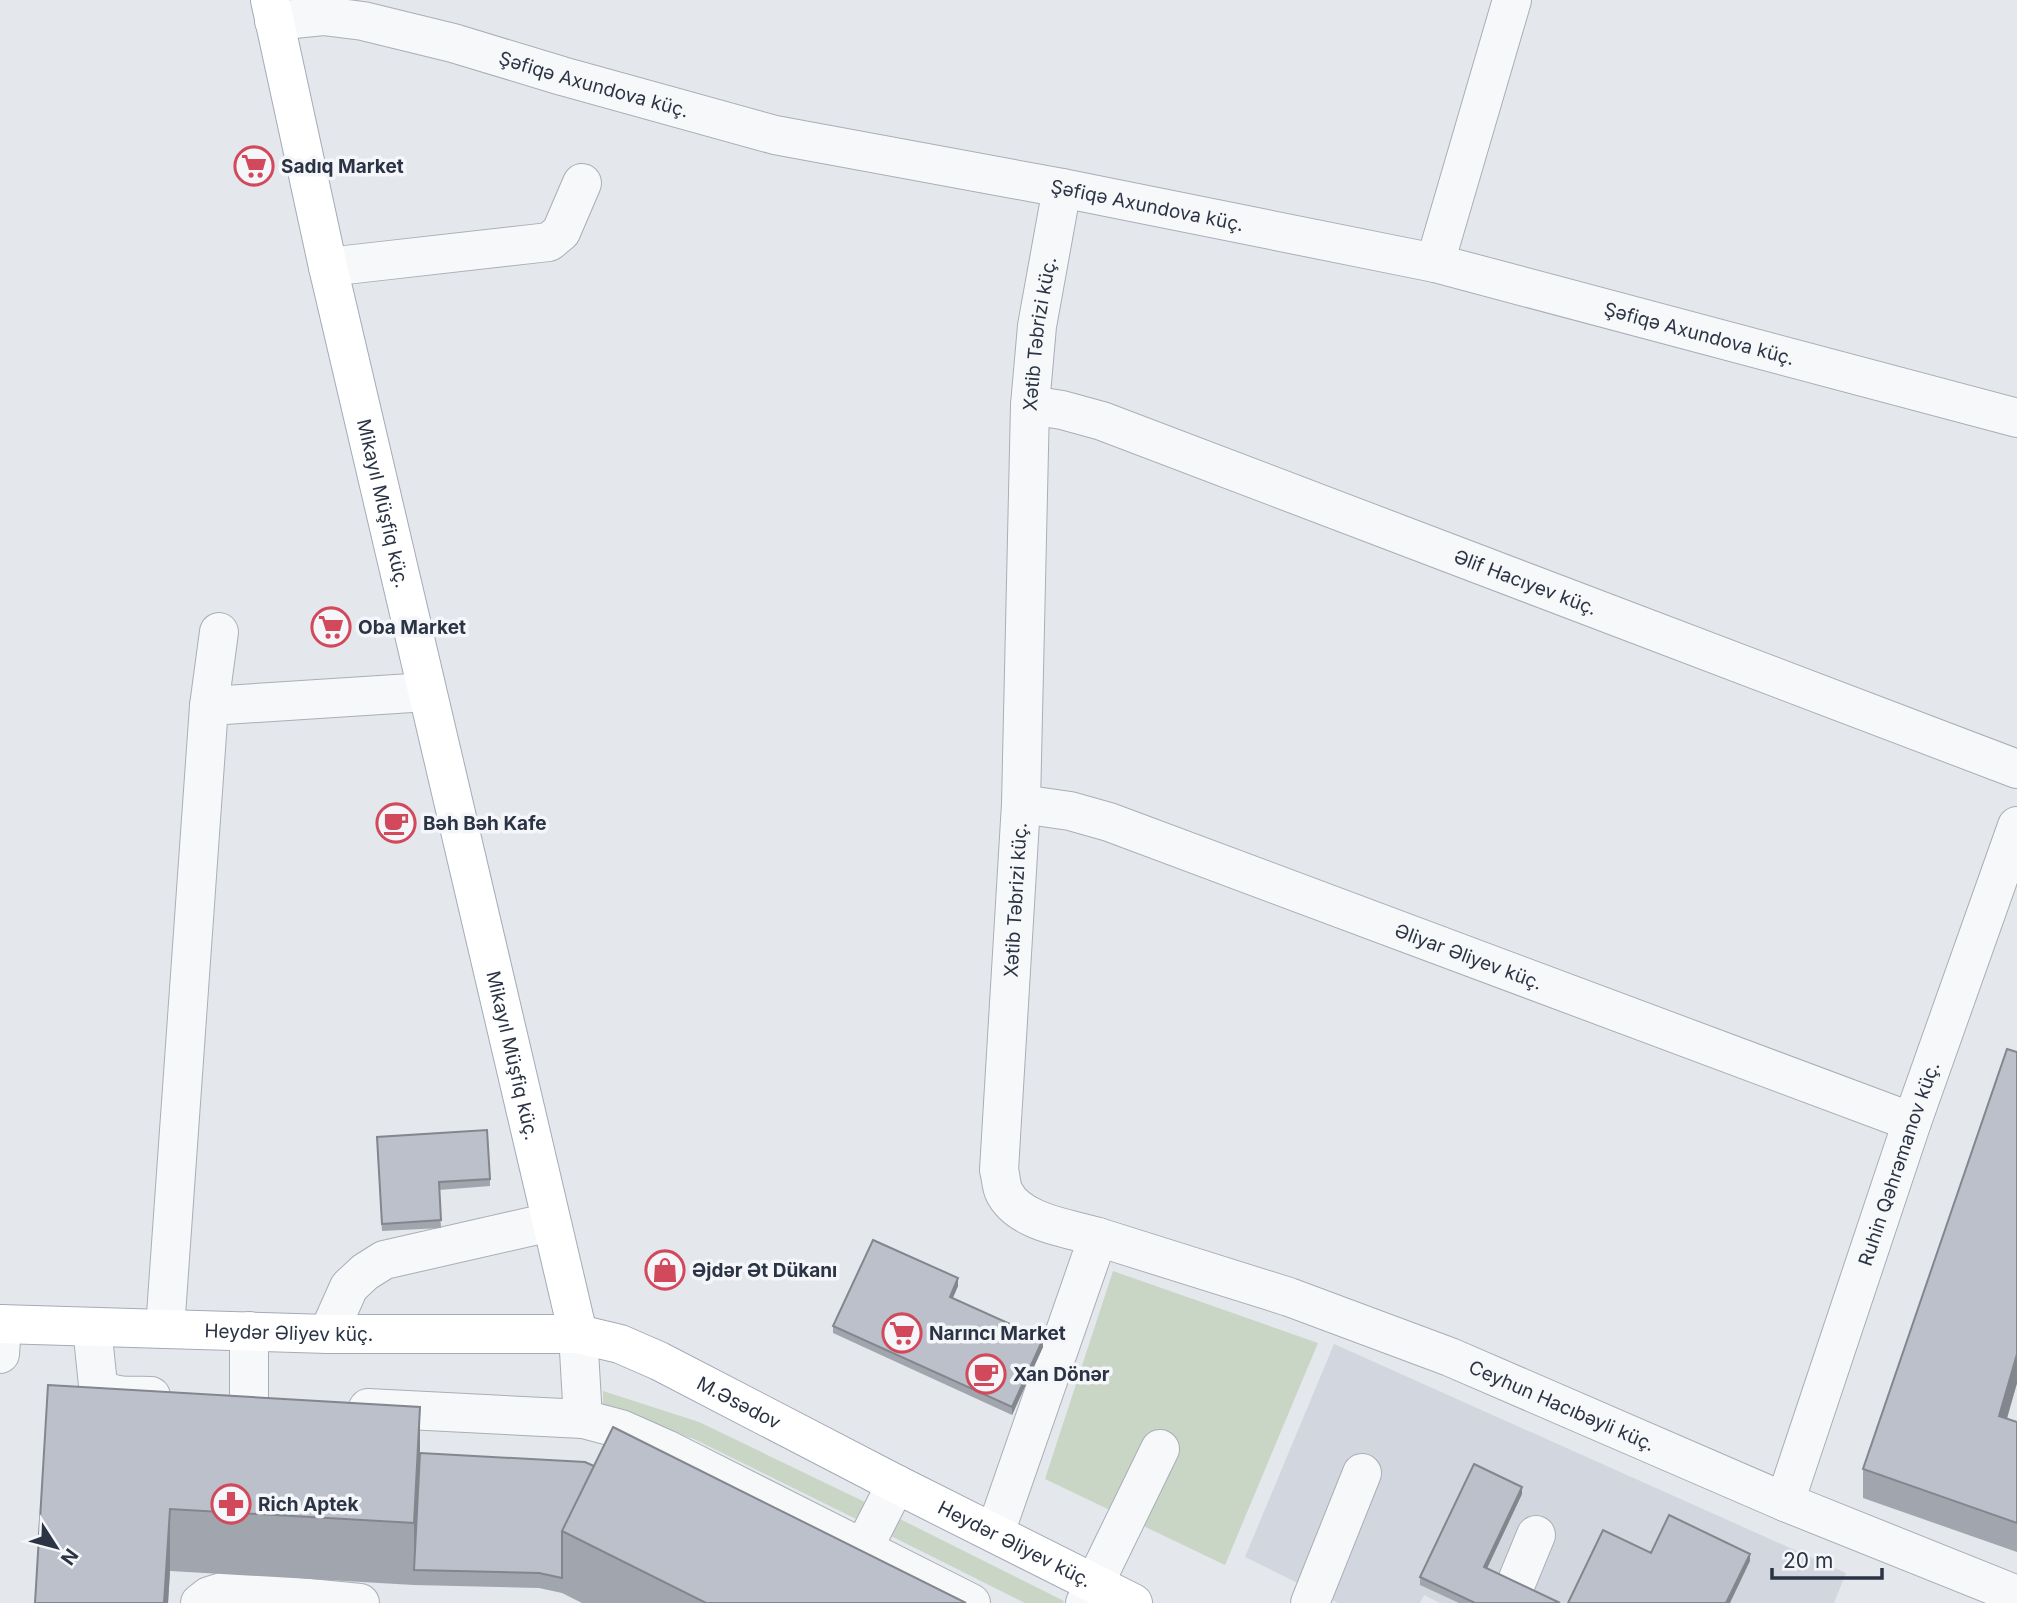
<svg xmlns="http://www.w3.org/2000/svg" width="2017" height="1603" font-family="Inter,sans-serif">
<style>
.built{fill:#d2d6de}
.green{fill:#c9d6c5}
.lines{fill:none;stroke-linecap:round;stroke-linejoin:round}
.minor-casing{stroke:#a9aeb7;stroke-width:40}
.major-casing{stroke:#a3abb8;stroke-width:40}
.minor{stroke:#f7f8fa;stroke-width:38}
.major{stroke:#fff;stroke-width:38}
.wall{fill:#a1a5ae}
.shaded-wall{fill:#83868d}
.building{fill:#bbc0ca;stroke:#83868d;stroke-width:2}
.labels{text-anchor:middle;dominant-baseline:central;stroke-width:7;stroke-linejoin:round;paint-order:stroke}
.street-label{font-size:19px;fill:#2b3445;stroke:#f4f6f9}
.poi-label{font-size:19px;font-weight:bold;fill:#2b3445;stroke:#f4f6f9;text-anchor:start}
</style>
<rect width="100%" height="100%" fill="#e4e7ec"/>
<!-- built -->
<path class="built" d="M1334,1344l512,229 -12,30h-394l-16,-8 -4,8h-82l-93,-46z"/>
<!-- green -->
<path class="green" d="M1113,1271l205,72 -93,222 -180,-86z
M603,1391l96,31 168,81 -9,17 -164,-81 -91,-29z
M900,1519l164,82 -1,2h-38l-134,-67z"/>
<g class="lines">
<!-- minor casing -->
<g class="minor-casing">
<g id="minor">
<path id="s1" d="M274,21l49,-5 40,5 90,22 109,33 213,59 287,53 373,75 582,155"/>
<path d="M1435,263l77,-263"/>
<path d="M328,267l221,-25 12,-10 21,-49"/>
<path id="s2" d="M1030,405l32,5 40,11 915,348"/>
<path d="M209,706l10,-74"/>
<path id="s3" d="M1021,804l49,7 39,11 803,300"/>
<path id="s4" d="M1098,1237l191,60 161,60 335,145 232,93"/>
<path d="M92,1327l6,58c13,14 35,10 53,11"/>
<path d="M165,1329l44,-623 218,-14"/>
<path d="M328,1334l21,-47 16,-15 19,-12 167,-38"/>
<path d="M578,1334l5,85"/>
<path d="M0,1354l2,-30"/>
<path d="M249,1401v-70"/>
<path d="M368,1408l215,11 38,10 45,20 305,154"/>
<path id="s5" d="M1785,1502l127,-380 105,-296"/>
<path id="s6" d="M995,1533l103,-296c-29,-9 -79,-14 -94,-45 -3,-6 -3,-15 -5,-22l22,-366 9,-399 7,-79 25,-138"/>
<path d="M863,1549l33,-65"/>
<path d="M200,1603l9,-7 19,-6 132,13"/>
<path d="M1085,1603l75,-154"/>
<path d="M1310,1603l52,-130"/>
<path d="M1508,1603l28,-68"/>
</g>
</g>
<!-- major casing -->
<g class="major-casing">
<g id="major">
<path id="s7" d="M270,0l58,267 250,1067"/>
<path id="s8" d="M0,1324l328,10h250l42,10 39,17 237,123 237,119"/>
</g>
</g>
<!-- minor -->
<use href="#minor" class="minor"/>
<!-- major -->
<use href="#major" class="major"/>
</g>
<!-- wall -->
<path class="wall" d="M377,1145l113,34v7l-51,4 2,38 -59,3z
M958,1286l-5,12 90,49 -31,68 -179,-82v-7z
M2017,1383l-10,36 10,3v130l-154,-54v-29z
M48,1385l372,68 546,150h-384l-20,-10 -23,-5 -125,-3 -244,-14 -2,32h-133z
M1522,1494l-35,74 73,35h-101l-39,-18v-8z"/>
<!-- shaded-wall -->
<path class="shaded-wall" d="M958,1278v8l-8,18v-7z
M1043,1339v8l-31,68v-8z
M2017,1354v29l-18,62v-29z
M420,1407v61l-6,102v15v-62z
M1522,1487v7l-38,81v-8z
M170,1509v62l-2,32h-4z
M1750,1554v7l-20,42h-4z"/>
<!-- building -->
<path class="building" d="M2007,1049l10,3v302l-18,62 18,6v101l-154,-54z
M487,1130l3,49 -51,3 2,38 -59,4 -5,-87z
M873,1240l85,38 -8,19 93,42 -31,68 -179,-81z
M48,1385l372,22 -6,116 -244,-14 -6,94h-129z
M613,1427l353,176h-260l-144,-72z
M420,1453l165,9 9,4 -32,65v47l-23,-5 -125,-3z
M1474,1464l48,23 -38,80 76,36h-85l-55,-26z
M1669,1515l81,39 -24,49h-158l35,-73 48,23z"/>
<!-- icons -->
<defs>
<g id="supermarket-ring" transform="scale(2.0125)"><circle r="9.5" fill="#f4f6f9" stroke="#d1495b" stroke-width="1.5"/><path d="M-6-5.5h2.5l.6 2H6L4.5 2H-2.5L-4.4-4H-6ZM-1.5 3.2a1.3 1.3 0 1 0 .1 0ZM3 3.2a1.3 1.3 0 1 0 .1 0Z" fill="#d1495b"/></g>
<g id="cafe-ring" transform="scale(2.0125)"><circle r="9.5" fill="#f4f6f9" stroke="#d1495b" stroke-width="1.5"/><path d="M-5.5-4.5H6V0H3Q3 3.5 0 3.5H-2.5Q-5.5 3.5-5.5 0ZM3-3.2v2h1.7v-2ZM-6 4.5H4V6H-6Z" fill="#d1495b"/></g>
<g id="shop-ring" transform="scale(2.0125)"><circle r="9.5" fill="#f4f6f9" stroke="#d1495b" stroke-width="1.5"/><path d="M-5-2.5h2.3a2.7 3.5 0 0 1 5.4 0H5L5.5 6h-11ZM-1.5-2.5h3a1.5 2.3 0 0 0-3 0Z" fill="#d1495b"/></g>
<g id="pharmacy-ring" transform="scale(2.0125)"><circle r="9.5" fill="#f4f6f9" stroke="#d1495b" stroke-width="1.5"/><path d="M-2-6h4v4h4v4h-4v4h-4v-4h-4v-4h4Z" fill="#d1495b"/></g>
</defs>
<g fill-rule="evenodd">
<use href="#supermarket-ring" x="254" y="166"/>
<use href="#supermarket-ring" x="331" y="627"/>
<use href="#cafe-ring" x="396" y="823"/>
<use href="#shop-ring" x="665" y="1270"/>
<use href="#supermarket-ring" x="902" y="1333"/>
<use href="#cafe-ring" x="986" y="1374"/>
<use href="#pharmacy-ring" x="231" y="1504"/>
</g>
<g class="labels">
<!-- street labels -->
<g class="street-label">
<text stroke="none"><textPath href="#s1" startOffset="329">Şəfiqə Axundova küç.</textPath></text>
<text stroke="none"><textPath href="#s1" startOffset="896">Şəfiqə Axundova küç.</textPath></text>
<text stroke="none"><textPath href="#s1" startOffset="1463">Şəfiqə Axundova küç.</textPath></text>
<text stroke="none"><textPath href="#s6" startOffset="1281">Xətib Təbrizi küç.</textPath></text>
<text stroke="none"><textPath href="#s7" startOffset="516">Mikayıl Müşfiq küç.</textPath></text>
<text stroke="none"><textPath href="#s2" startOffset="527">Əlif Hacıyev küç.</textPath></text>
<text stroke="none"><textPath href="#s6" startOffset="714">Xətib Təbrizi küç.</textPath></text>
<text stroke="none"><textPath href="#s3" startOffset="474">Əliyar Əliyev küç.</textPath></text>
<text stroke="none"><textPath href="#s7" startOffset="1083">Mikayıl Müşfiq küç.</textPath></text>
<text stroke="none"><textPath href="#s5" startOffset="357">Ruhin Qəhrəmanov küç.</textPath></text>
<text stroke="none"><textPath href="#s8" startOffset="289">Heydər Əliyev küç.</textPath></text>
<text stroke="none"><textPath href="#s8" startOffset="754">M.Əsədov</textPath></text>
<text stroke="none"><textPath href="#s4" startOffset="494">Ceyhun Hacıbəyli küç.</textPath></text>
<text stroke="none"><textPath href="#s8" startOffset="1064">Heydər Əliyev küç.</textPath></text>
</g>
<!-- poi labels -->
<g class="poi-label">
<text x="281" y="166">Sadıq Market</text>
<text x="358" y="627">Oba Market</text>
<text x="423" y="823">Bəh Bəh Kafe</text>
<text x="692" y="1270">Əjdər Ət Dükanı</text>
<text x="929" y="1333">Narıncı Market</text>
<text x="1013" y="1374">Xan Dönər</text>
<text x="258" y="1504">Rich Aptek</text>
</g>
</g>
<!-- north arrow -->
<g transform="translate(56 1547) rotate(126)" stroke="#f4f6f9" stroke-width="5" paint-order="stroke">
<path d="M0-5L12 26L0 18L-12 26Z" fill="#2b3445"/>
<text y="-10" font-size="19" font-weight="bold" text-anchor="middle" fill="#2b3445">N</text>
</g>
<!-- scale -->
<path d="M1772 1568v10h110v-10" fill="none" stroke="#2b3445" stroke-width="3.5"/>
<text x="1783" y="1568" font-size="21" fill="#2b3445" stroke="#f4f6f9" stroke-width="5" paint-order="stroke">20 m</text>
</svg>
